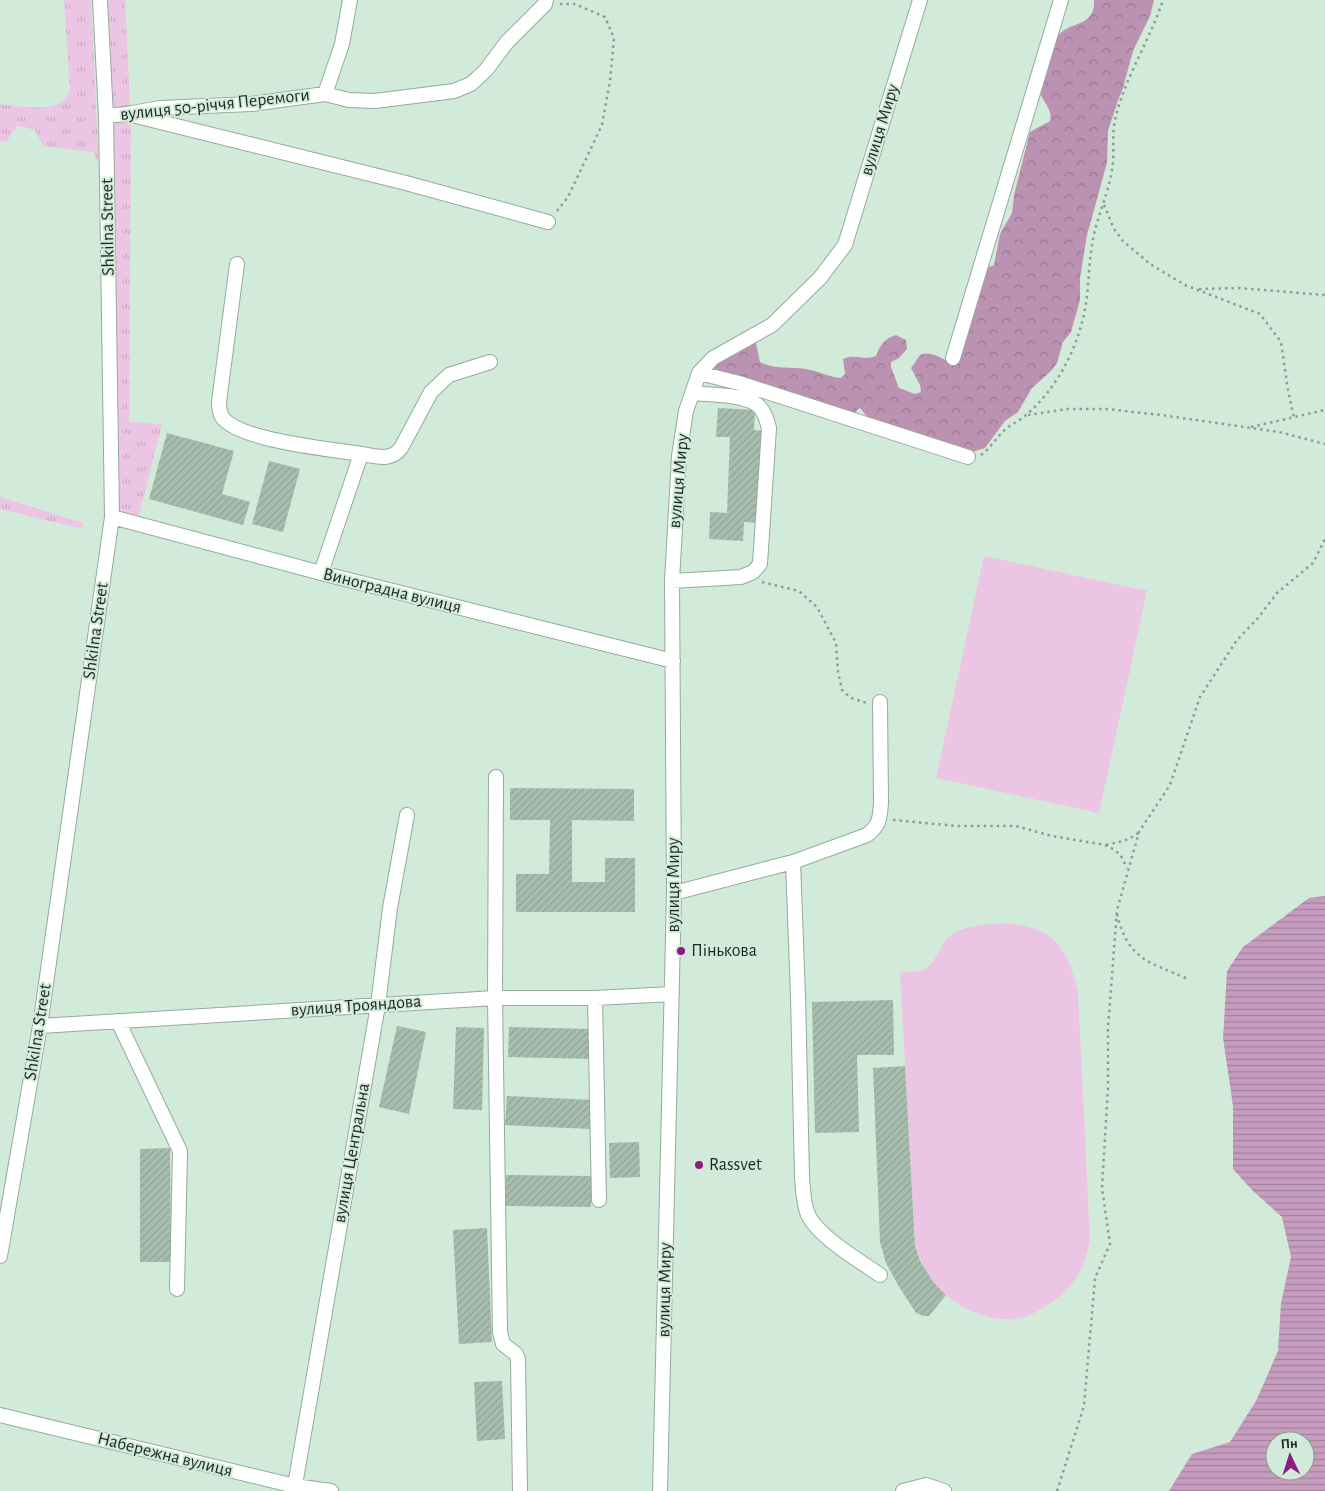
<svg xmlns="http://www.w3.org/2000/svg" width="1325" height="1491" font-family="'Alegreya Sans',sans-serif">
<style>
.grass{fill:url(#grass-tufts)}
.forest{fill:url(#forest-crowns)}
.garden{fill:#edc5e4}
.water{fill:url(#water-rules);fill-rule:evenodd}
.building{fill:url(#building-hatch)}
.lines{fill:none;stroke-linecap:round;stroke-linejoin:round}
.minor-casing{stroke:#94ab9b;stroke-width:16}
.path{stroke:#8b9d91;stroke-width:2.5;stroke-dasharray:2.5 4;stroke-linecap:butt}
.minor{stroke:#fff;stroke-width:14}
.poi-dot{fill:#8b1b7e;stroke:#d2eada;stroke-width:2}
.labels{text-anchor:middle;dominant-baseline:central;stroke-width:4;stroke-linejoin:round;paint-order:stroke}
.street-label{font-size:18px;fill:#1e2721;stroke:#d2eada}
.poi-label{font-size:18px;fill:#1e2721;stroke:#d2eada;text-anchor:start}
</style>
<defs>
<pattern id="grass-tufts" width="24" height="20" patternUnits="userSpaceOnUse" patternTransform="scale(1.25)"><rect width="24" height="20" fill="#edc5e4"/><path d="M3 7l-1-3M5 7V3M7 7l1-3M15 17l-1-3M17 17v-4M19 17l1-3" fill="none" stroke="#cba9c3"/></pattern>
<pattern id="forest-crowns" width="20" height="18" patternUnits="userSpaceOnUse" patternTransform="scale(1.25)"><rect width="20" height="18" fill="#bc92b3"/><path d="M2 6a3 3 0 1 1 6 0M12 15a3 3 0 1 1 6 0" fill="none" stroke="#987791"/></pattern>
<pattern id="water-rules" width="6" height="5" patternUnits="userSpaceOnUse" patternTransform="scale(1.25)"><rect width="6" height="5" fill="#c79dbf"/><path d="M0 2.5h6" fill="none" stroke="#a1809b"/></pattern>
<pattern id="building-hatch" width="6" height="6" patternUnits="userSpaceOnUse" patternTransform="scale(1.25)"><rect width="6" height="6" fill="#a7beaf"/><path d="M-1 1l2-2M0 6l6-6M5 7l2-2" fill="none" stroke="#8fa396"/></pattern>
</defs>
<rect width="100%" height="100%" fill="#d2eada"/>
<!-- grass -->
<path class="grass" d="M64,0h27l8,164 -6,-12 -50,-6 -8,-16 -18,-4 -11,16 -6,-1v-37c15,2 51,8 63,-3 3,-3 5,-7 7,-10z
M108,0h17l6,123 -2,299 33,2 -24,95 -17,-9 -2,-6 -5,-380c4,-7 5,-13 -1,-19z
M0,497l83,26v6l-83,-20z"/>
<!-- forest -->
<path class="forest" d="M1094,0h60l-4,16 -17,35 -10,37 -6,15 -9,28 -1,32 -20,72 -7,43v22l-9,32 -8,10 -6,21 -6,8 -19,17 -14,24 -13,9 -20,27 -16,5 -98,-32 -11,-13 -3,2 -2,5 -139,-43 -3,-6 2,-5 25,-9 7,-9 5,-2 4,2 4,19c17,8 29,4 46,7 12,2 23,8 35,9l4,-4 -2,-15c11,-6 22,2 33,-3 4,-11 8,-17 20,-21l10,5 1,9 -8,9 -8,4v5l8,21 16,6 6,-2 -1,-7 -9,-17 9,-13c14,-6 24,8 38,9l29,-96 7,-3 6,-31 12,-21 2,-18 16,-63 20,-11c3,-11 -6,-18 -10,-28 5,-16 8,-43 18,-57 10,-15 38,-8 36,-36z"/>
<!-- garden -->
<path class="garden" d="M984,556l163,35 -48,222 -163,-35z
M1003,923c49,3 64,22 75,69l12,248c-2,10 -5,20 -9,29 -8,17 -21,29 -37,38 -5,3 -11,7 -17,9 -33,11 -72,-8 -93,-33 -9,-11 -14,-24 -19,-37l-15,-274c7,-1 14,0 20,-1 16,-3 18,-26 30,-35 15,-11 35,-11 53,-13z"/>
<!-- water -->
<path class="water" d="M1325,896v595h-156l23,-37 38,-12 26,-41 22,-50 3,-48 10,-46 -9,-40 -30,-27 -19,-21v-63l-10,-68 4,-67 16,-24 66,-49zM1275,1441h30v30h-30z"/>
<!-- building -->
<path class="building" d="M718,408l37,2 -1,20 13,1 -5,92 -18,-1 -1,19 -34,-2 1,-27 17,1 3,-76h-14z
M167,433l67,18 -12,43 28,8 -7,23 -94,-26z
M269,461l31,8 -17,63 -31,-8z
M510,788l124,1v32l-62,-1v62h33v-24h30v54h-119v-38h33l1,-54h-40z
M893,1000l1,55h-37l2,77 -44,1 -3,-131z
M397,1026l29,6 -17,82 -30,-7z
M456,1027l28,1 -2,82 -29,-1z
M509,1027l84,2v30l-85,-2z
M905,1066l10,180 6,17 13,20 12,12 -17,21h-5l-8,-3 -18,-28 -12,-22 -6,-21 -7,-174z
M507,1096l86,4 -2,29 -86,-4z
M639,1142l1,35 -30,1 -1,-35z
M170,1148l1,114h-31v-113z
M506,1175l85,1v31l-86,-1z
M487,1228l5,114 -33,2 -6,-114z
M502,1381l3,58 -28,2 -3,-59z"/>
<g class="lines">
<!-- minor casing -->
<g class="minor-casing">
<path id="minor" d="M325,94l17,-50 8,-44
M132,115l274,68 142,39
M106,116l21,-2 33,-6 91,-4 74,-10 24,6 26,1 79,-10 17,-7 15,-14 21,-28 38,-38 1,-4
M237,264l-18,138c0,4 1,11 3,15 17,24 110,32 139,37
M953,358l108,-358
M699,373l14,-15 59,-33 48,-47 25,-33 75,-245
M112,517l209,56 352,88
M321,573l40,-119c16,2 29,8 40,-6l30,-56 18,-17 41,-13
M672,581l69,-4 12,-5 7,-8 9,-136c-2,-8 -5,-19 -13,-24 -15,-10 -46,-9 -64,-11
M496,777l-1,221 5,334 3,12 13,10 2,5 2,132
M793,862l5,134 4,181c1,11 1,23 5,35 7,22 53,49 73,63
M674,893l119,-31 74,-27c13,-10 13,-17 14,-33l-1,-100
M595,998l4,202
M118,1021l62,130 -3,138
M40,1026l455,-28h100l77,-4
M0,1256l40,-230 72,-509 -6,-401 -6,-116
M0,1415l295,71 36,5
M294,1491l84,-486 12,-97 17,-93
M660,1491l14,-598 -2,-312 7,-125 7,-45 13,-38 40,10 229,74
M903,1491l23,-6 18,6"/>
</g>
<!-- path -->
<path class="path" d="M1104,205l10,24 9,12 27,23 35,21 75,29 21,28 7,48 6,28
M557,211l11,-14 34,-72 8,-44 4,-43 -9,-21 -30,-13h-16
M1199,289l40,-1 86,7
M1028,415l39,-6h40l54,6 118,17 46,12
M1251,427l74,-17
M981,455c10,-7 16,-19 26,-27 6,-5 14,-8 19,-13 32,-27 54,-71 60,-112 3,-21 3,-43 7,-64 5,-26 18,-51 20,-77 1,-15 -1,-28 2,-42 9,-41 35,-80 48,-120
M762,582l37,9 18,16 19,36 2,29 4,18 9,8 16,5
M893,820l64,6h59l36,10 53,9 10,5 6,6 6,12
M1106,845c12,-3 22,-4 32,-12
M1117,914c11,46 32,48 71,65
M1057,1491l27,-85 11,-128 15,-34 -8,-56 6,-101v-59l9,-118 22,-78 31,-47 30,-88 37,-57 21,-22 19,-25 36,-30 12,-24"/>
<!-- minor -->
<use href="#minor" class="minor"/>
</g>
<!-- markers -->
<g class="poi-dot">
<circle cx="681" cy="951" r="5"/>
<circle cx="699" cy="1165" r="5"/>
</g>
<g class="labels">
<!-- street labels -->
<g class="street-label">
<text transform="translate(215 105) rotate(-6)">вулиця 50-річчя Перемоги</text>
<text transform="translate(880 130) rotate(-73)">вулиця Миру</text>
<text transform="translate(108 227) rotate(-91)">Shkilna Street</text>
<text transform="translate(679 481) rotate(-85)">вулиця Миру</text>
<text transform="translate(392 591) rotate(14)">Виноградна вулиця</text>
<text transform="translate(96 631) rotate(-82)">Shkilna Street</text>
<text transform="translate(674 885) rotate(-90)">вулиця Миру</text>
<text transform="translate(356 1006) rotate(-4)">вулиця Трояндова</text>
<text transform="translate(38 1032) rotate(-81)">Shkilna Street</text>
<text transform="translate(352 1153) rotate(-80)">вулиця Центральна</text>
<text transform="translate(665 1290) rotate(-89)">вулиця Миру</text>
<text transform="translate(165 1455) rotate(14)">Набережна вулиця</text>
</g>
<!-- poi labels -->
<g class="poi-label">
<text x="691" y="951">Пінькова</text>
<text x="709" y="1165">Rassvet</text>
</g>
</g>
<!-- north arrow -->
<g transform="translate(1290 1456) rotate(356)"><circle r="24" fill="#d2eada" stroke="#8a9c90"/>
<path d="M0-4L9 19L0 12L-9 19Z" fill="#8b1b7e"/>
<text y="-8" font-size="14" font-weight="bold" text-anchor="middle" fill="#1e2721">Пн</text>
</g>
</svg>
